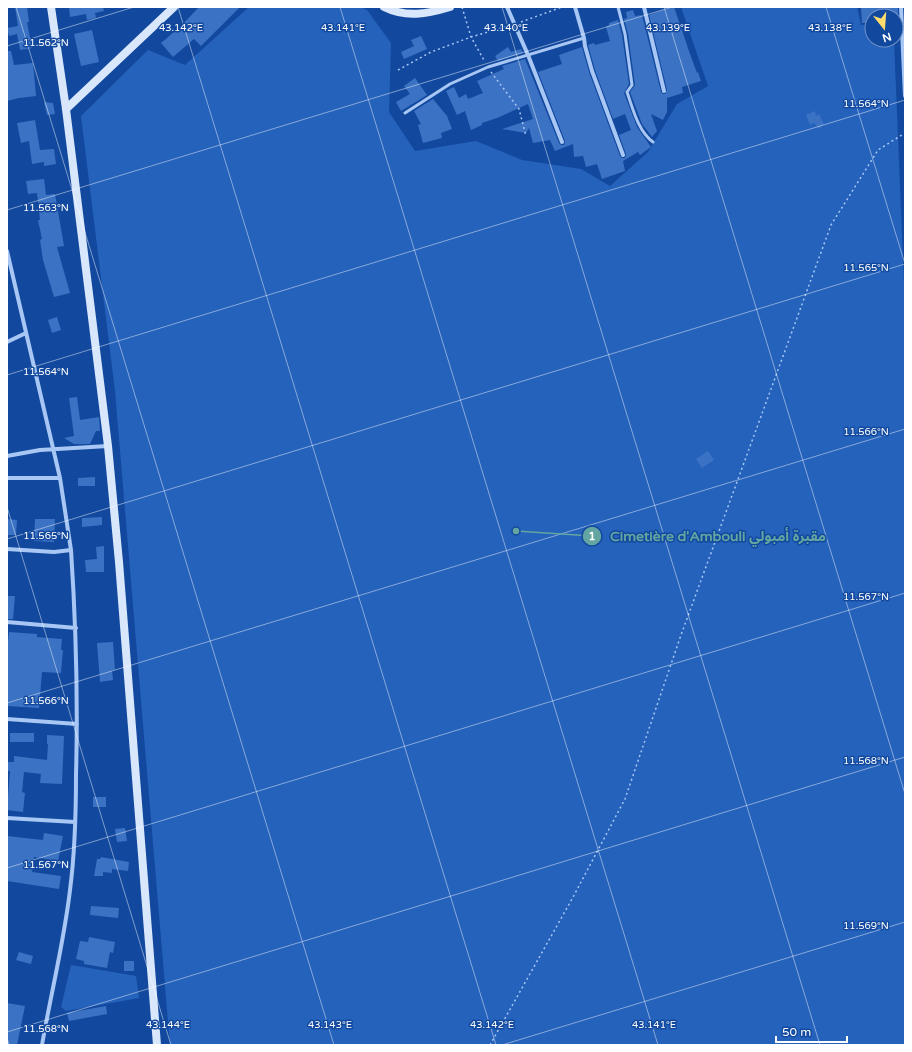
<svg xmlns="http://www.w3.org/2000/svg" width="912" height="1052" font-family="'Varela Round','Noto Sans Arabic',sans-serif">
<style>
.green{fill:#2562bc}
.building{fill:#3b72c4}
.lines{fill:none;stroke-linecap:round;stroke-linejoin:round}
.path{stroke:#a8c7f4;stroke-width:1.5;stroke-dasharray:2 3;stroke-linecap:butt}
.lane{stroke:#a8c7f4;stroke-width:3}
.street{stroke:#a8c7f4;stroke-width:4}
.secondary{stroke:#d9e7fd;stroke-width:8}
.ticks{fill:none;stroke:#fff;stroke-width:1;stroke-opacity:0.45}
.ticks-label{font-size:10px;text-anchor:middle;fill:#fff;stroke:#12499e;stroke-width:3;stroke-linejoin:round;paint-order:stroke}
.leader{fill:none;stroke:#63a6a1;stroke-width:1.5}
.callout-dot{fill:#63a6a1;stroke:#12499e;stroke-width:1.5}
.mark-label{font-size:12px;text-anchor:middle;font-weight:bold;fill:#fff}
.callout-label{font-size:14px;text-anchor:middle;font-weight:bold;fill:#63a6a1;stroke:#12499e;stroke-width:3;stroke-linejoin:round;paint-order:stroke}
</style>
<rect width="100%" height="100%" fill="#12499e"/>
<!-- green -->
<path class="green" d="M249,7h112l6,3 24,33 -2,69 26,39 61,-10 46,19 59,9 29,17 38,-34 29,-48 31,-18 -27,-79h176l4,18 11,-1v16h22l11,268v737h-735l-55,-654 -34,-275 67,-66 37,15z
M71,965l65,11 3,22 -73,13 -5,-4z"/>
<!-- building -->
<path class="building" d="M15,7h12l2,15h-2l5,26 -12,2 -3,-16 -8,2 -2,-8 11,-2z
M69,7h34l1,4 -9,2 1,5 -9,2 -1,-6 -16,3z
M199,7h41l-39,39 -7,-7 -21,18 -12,-14 20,-17z
M671,7h3l16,47 7,19 1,-1 3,9 -19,6 1,6 -16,5v14l-4,8 -12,-6 6,17 -5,6 -10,-13 -12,-32 5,-7 -7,-51 -4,-15 3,-1 -1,-6 7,-2 2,6 7,-1 19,77 2,2h2l2,-4 -18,-75z
M865,7h33v9h-26v7h-10l-1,-15z
M618,20l4,15 7,49 -5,9 13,34 14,20 -11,8 -2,-3 -15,9 2,10 -23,8 -5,-15 -11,3 -3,-11 -9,1 -1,-13 -18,7 -5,-11 -17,3 -4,-15 -3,5 -24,-4 31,-10 -5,-15 -31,14 -15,5v2l-11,5 -6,-19 -8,4 -11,-24 8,-4 5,11 7,-4 2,5 15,-6 -6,-12 27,-12 -2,-3 23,-7 34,84 2,2h3l1,-4 -27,-69 24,-8 -3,-9 23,-8 7,25 31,84 2,2h3l1,-4 -7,-19 12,-5 -6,-16 -12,5 -18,-49 -7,-25 6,-2 1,2 15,-4 -4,-14 3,-2v-2z
M92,30l7,32 -18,4 -7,-32z
M421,36l6,13 -23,10 -3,-7 13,-6 -3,-6z
M508,47l3,5 10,-3 2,4 -25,8 -3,-5z
M7,51h4l3,14 19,-2 3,33 -17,2 -12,3z
M415,78l12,17 -26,16 -5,-9 14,-8 -6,-8z
M433,99l14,17 5,13 -11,4 1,5 -19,5 -5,-18 3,-1 -7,-13z
M44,102l9,1 2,11 -8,1z
M815,111l1,5 3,-2 5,10 -5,5 -5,-6 -4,2 -4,-10z
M35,120l5,30 14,-1 2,15 -12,2v-4l-12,2 -3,-23 -8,2 -4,-20z
M44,179l2,16 9,-1 9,52 -7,1 13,46 -16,4 -11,-37 -3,-20 2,-1 -4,-19h2l-3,-27 -9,1 -2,-13z
M57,317l4,13 -9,3 -4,-13z
M77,397l3,23 19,-3 1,14h-4l-6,13h-16l-10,-6 10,-2 -5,-38z
M708,451l6,9 -12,8 -6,-9z
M95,477v9h-17v-8z
M102,517v8l-20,2v-9z
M7,519l10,1 -1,15h-9z
M35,519h20l-1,23 -20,-1z
M104,546v26h-18l-1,-12 12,-1 -1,-12z
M7,596h8l-2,23h-6z
M9,632l28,2v3l25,2 -1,11h2l-2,23 -19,-1 -3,36 -32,-2v-54z
M113,642l2,28h-3l1,10 -13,2 -3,-39z
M10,733h24v9h-24z
M47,735l17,1 -2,48 -22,-1 1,-9 -17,-2 -2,20 3,1 -2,19 -16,-2 3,-39h-3v-9h7v-6l33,4 1,-16h-1z
M93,797h13v10h-13z
M125,828l2,13 -10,1 -2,-13z
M44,833l19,3 -5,25 -24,-4 -2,15 29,4 -2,13 -52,-8v-45l36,4z
M101,857l28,5 -1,9 -16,-2v4l-9,-1v4h-9l3,-17h3z
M91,906l28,2 -1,10 -28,-3z
M89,937l26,5 -2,11 -3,-1 -3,16 -23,-4v-3l-8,-2 4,-18 8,1z
M19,952l14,4 -2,8 -15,-4z
M124,961h10v10h-10z
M7,1003l18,3 -8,39h-10z
M106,1006l1,8 -38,7 -2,-8z"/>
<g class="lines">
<!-- path -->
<path class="path" d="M462,7l9,30 14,25
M521,22l41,-15
M398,70l33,-18 40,-15 37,-11
M491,72l28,37 7,27
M490,1045l82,-146 53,-100 56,-164 150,-410 47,-75 27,-17"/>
<!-- lane -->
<path class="lane" d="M618,7l7,27 7,51 -5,7c6,17 11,39 26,50
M405,113l45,-29 38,-17 96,-29"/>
<!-- street -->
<path class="street" d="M507,7l21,48 34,87
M575,7l9,31 1,8 7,25 31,84
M644,7l20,84
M901,7l4,89
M7,251l53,227 11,72 -17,2 -47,-3
M7,342l19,-9
M7,456l33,-6 68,-4
M7,478h53
M7,622l69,6
M7,719l70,5
M7,818l68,4
M42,1045c9,-52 22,-103 28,-155 5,-38 6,-77 6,-115 2,-75 0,-150 -5,-225"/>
<!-- secondary -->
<path class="secondary" d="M51,7l15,102 42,337 11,116 38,483
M384,7c22,11 43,7 66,0
M66,109l108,-102"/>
</g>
<!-- ticks -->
<path class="ticks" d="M16,7l318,1038M178,7l318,1038M340,7l318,1038M502,7l318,1038M664,7l241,787M826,7l79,257M7,46l127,-39M7,210l665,-203M7,375l898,-275M7,507l164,538M7,539l898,-275M7,703l898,-274M7,868l898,-275M7,1032l898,-275M7,1037l2,8M502,1045l403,-123"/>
<g class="ticks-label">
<text x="181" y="31">43.142°E</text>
<text x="343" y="31">43.141°E</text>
<text x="506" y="31">43.140°E</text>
<text x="668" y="31">43.139°E</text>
<text x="830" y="31">43.138°E</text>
<text x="46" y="46">11.562°N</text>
<text x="866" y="107">11.564°N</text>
<text x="46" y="211">11.563°N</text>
<text x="866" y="271">11.565°N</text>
<text x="46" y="375">11.564°N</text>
<text x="866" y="435">11.566°N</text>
<text x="46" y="539">11.565°N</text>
<text x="866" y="600">11.567°N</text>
<text x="46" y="704">11.566°N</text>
<text x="866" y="764">11.568°N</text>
<text x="46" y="868">11.567°N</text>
<text x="866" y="929">11.569°N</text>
<text x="168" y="1028">43.144°E</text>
<text x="330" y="1028">43.143°E</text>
<text x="492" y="1028">43.142°E</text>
<text x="654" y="1028">43.141°E</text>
<text x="46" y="1032">11.568°N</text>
</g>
<!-- callouts -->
<path class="leader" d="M516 531L592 536"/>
<g class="callout-dot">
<circle cx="516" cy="531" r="4"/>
<circle cx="592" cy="536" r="10"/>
</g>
<g class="mark-label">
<text x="592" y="540">1</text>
</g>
<g class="callout-label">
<text x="718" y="541">Cimetière d'Ambouli مقبرة أمبولي</text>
</g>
<!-- border -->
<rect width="912" height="1052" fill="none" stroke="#ffffff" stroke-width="16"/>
<!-- north arrow -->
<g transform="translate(884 28) rotate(163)"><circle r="19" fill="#12499e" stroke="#7192c5"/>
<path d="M0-3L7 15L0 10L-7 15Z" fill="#ffdb6c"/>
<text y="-6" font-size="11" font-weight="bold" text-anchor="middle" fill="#ffffff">N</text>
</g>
<!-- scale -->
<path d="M776 1036v6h71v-6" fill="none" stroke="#ffffff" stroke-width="2"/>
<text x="782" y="1036" font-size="12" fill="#ffffff" stroke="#12499e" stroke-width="3" paint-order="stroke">50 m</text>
</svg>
